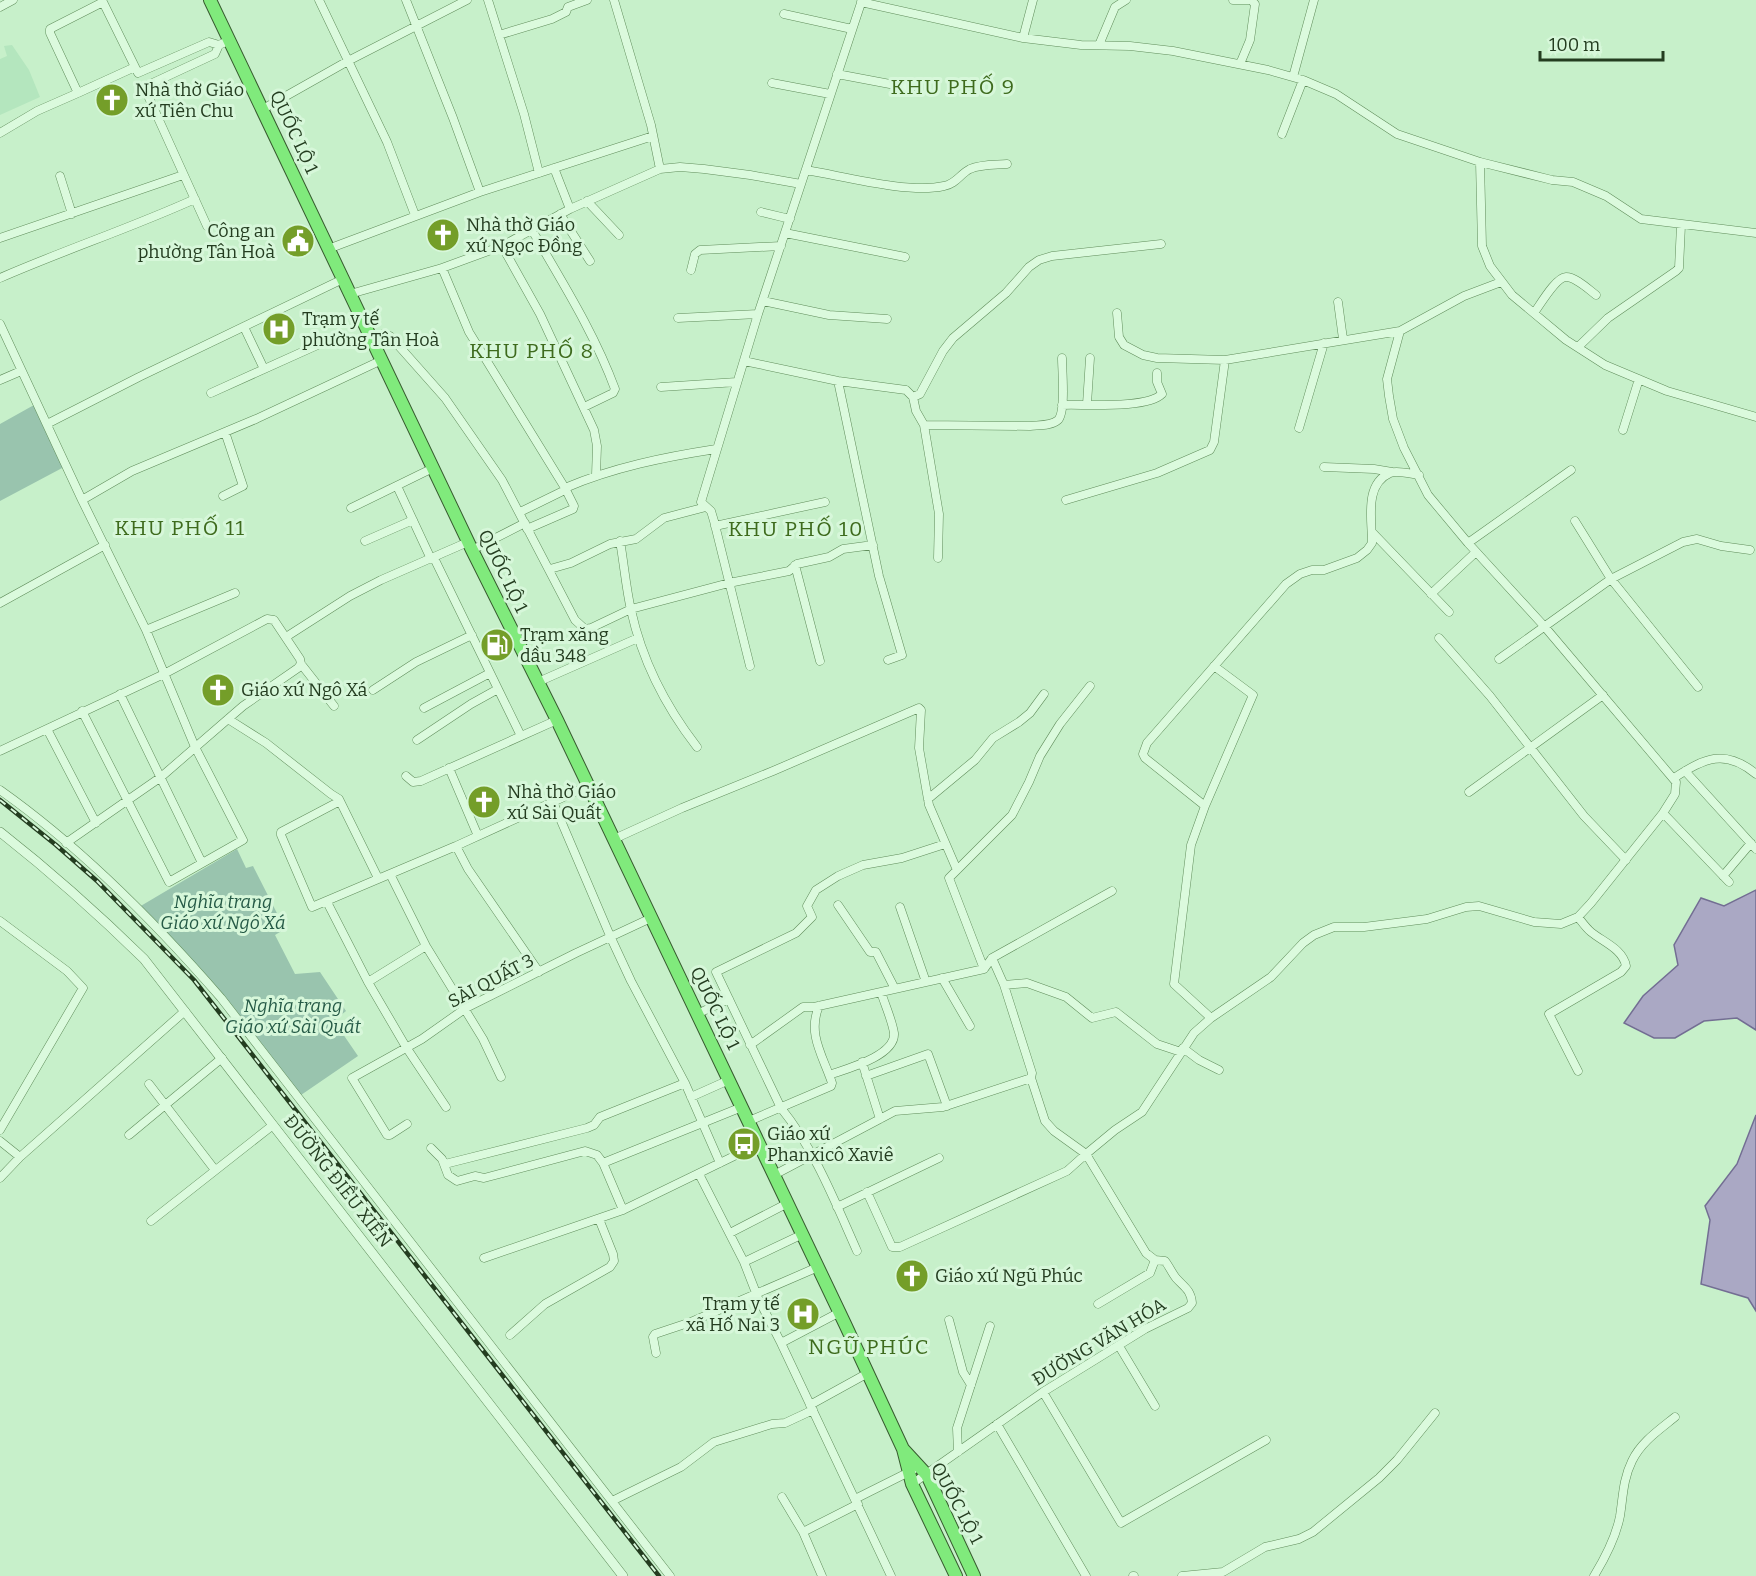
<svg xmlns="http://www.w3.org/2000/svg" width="1756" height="1576" font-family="Bitter,serif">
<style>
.farmland{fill:#b4e6be}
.cemetery{fill:#99c4ae}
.water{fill:#aaa8c4;stroke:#736e93;stroke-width:1.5}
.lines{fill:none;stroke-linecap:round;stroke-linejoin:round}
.minor-casing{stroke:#608d5b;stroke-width:9}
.tertiary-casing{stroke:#608d5b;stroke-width:10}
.trunk-casing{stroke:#375b2f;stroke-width:14}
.minor{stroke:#dbfadd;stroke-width:8}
.tertiary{stroke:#dbfadd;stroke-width:9}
.trunk{stroke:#80ea7c;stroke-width:12}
.rail-casing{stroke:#243d20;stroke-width:4.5}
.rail{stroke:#d7f7da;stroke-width:2;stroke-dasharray:7;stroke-linecap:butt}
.labels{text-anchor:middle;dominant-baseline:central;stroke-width:6;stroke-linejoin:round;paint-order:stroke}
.poi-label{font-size:18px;fill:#243d20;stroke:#d7f7da;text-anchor:start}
.street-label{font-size:18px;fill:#243d20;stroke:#d7f7da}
.park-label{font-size:18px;font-style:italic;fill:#255a46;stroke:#d7f7da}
.quarter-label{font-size:21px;letter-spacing:1.5px;fill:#3e6b1d;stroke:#d7f7da}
</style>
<rect width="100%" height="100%" fill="#c7f0ca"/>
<!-- farmland -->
<path class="farmland" d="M12,45l17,25 11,27 -40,18v-56l7,-3 -3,-10z"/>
<!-- cemetery -->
<path class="cemetery" d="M34,405l30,62 -64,34v-77z
M237,849l9,19 7,-2 32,63 -10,6 20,39 25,-2 26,39 -12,10 24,35 -57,39 -91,-115 -71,-73z"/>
<!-- water -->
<path class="water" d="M1756,890v140l-19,-12 -33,3 -29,17h-21l-30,-15 19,-27 35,-31 -4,-20 27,-47 23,8z
M1756,1115v196l-8,-13 -47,-14 9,-64 -5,-14 32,-42z"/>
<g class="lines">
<!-- minor casing -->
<g class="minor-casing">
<path id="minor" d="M102,0l36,73 71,-31 10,3
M319,0l68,142 28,73
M406,0l47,118 27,74
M488,0l36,114 15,59
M614,0l37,125 9,44
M1233,0h18l4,4 -5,36 -10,24
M861,2l162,36 58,7 49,1 43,5 95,19 35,10 33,14 61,40 83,28 72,18 21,2 33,14 35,23 115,14
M0,7l13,-7
M784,14l68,15
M499,35l53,-16 14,-7 2,-5 19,-7
M1023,38l10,-38
M1099,45l16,-38 11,-7
M837,74l74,14
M1293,77l21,-77
M772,83l58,11
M78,93l57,-26
M263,109l85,-48 119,-61
M0,133l37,-22 41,-18 -28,-60v-4l53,-27
M1282,134l21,-54
M1480,162l2,84 8,20 22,29 54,45 39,25 62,26 89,26
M554,168l16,41
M806,170c37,6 102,24 138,16 12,-2 16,-12 26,-17 11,-5 26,-4 37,-5
M60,176l12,38
M587,201l32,34
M761,212l29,7
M560,214l30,47
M207,226l-63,-139 71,-33 4,-9 11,-5
M532,230c30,52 62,102 83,159l-2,4 -29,14
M785,233l120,24
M0,238l183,-63
M502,246l38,68 54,116 3,16 -1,29
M328,249l152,-57 173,-56
M442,268l27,64 96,156 9,18 -1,3 -46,20
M691,270l4,-16 5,-4 81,-4
M0,278c64,-28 131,-50 195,-79
M350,294l92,-26 60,-22 68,-37 90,-40 20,-2 24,2 46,6 51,9
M763,301l66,14 58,4
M1338,302l5,37
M1117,313l2,24 5,8 19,10 14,3 68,2 175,-29
M1534,313c6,-8 22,-36 32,-36 10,0 22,12 30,18
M678,318l80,-4
M0,324l82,176 64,130 49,117 48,93 -74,42 -87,-171
M244,327l20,42
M371,337l13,-3 6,2 55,62 57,82 73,140 10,9 6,-1 40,-19 98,-26 60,-12 8,-7 32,-7 14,-8 30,-4
M1578,347l30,-29 68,-47 3,-3 2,-43
M744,361l94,20 68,9 7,7 3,14 8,14 15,89 -1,44
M0,380l21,-9
M838,381l41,195 23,79 -14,5
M661,387l76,-5
M211,393l111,-50
M913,397l7,-3 23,-43 10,-13 53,-45 23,-26 10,-7 13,-4 109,-12
M1087,404l3,-46
M1062,405c22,-1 85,4 100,-11l-5,-12v-9
M47,424l92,-47 204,-98
M924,425l106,1c9,-1 21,0 28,-6 8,-8 4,-50 4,-62
M1299,428l25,-85
M1623,430l16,-51
M1324,467l50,2 18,3
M397,486l34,73
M565,488c49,-21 100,-31 151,-39
M223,496l20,-10 -18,-54
M82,500l50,-29 124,-52 126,-59
M1066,500l91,-27 53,-23 4,-8 11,-82
M351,508l82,-40
M520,512l41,-20
M1575,521l36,58 87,108
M715,526l110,-24
M1372,532l77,80
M365,541l48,-21
M620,541c4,23 6,47 11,69 11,50 35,97 66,137
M1468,543l103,-73
M472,550l53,-27
M434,558l87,178
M795,565l25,96
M550,569l21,-6 39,-19 26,-5 28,-21 42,-11
M1431,594l45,-42
M0,603l105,-58
M146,630l89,-37
M286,637l64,-41 31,-16 87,-38
M1439,638l51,58 94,120 42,44
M1499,659l112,-80 72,-37 14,-3 24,7 29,4
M301,664l33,42
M750,666l-36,-145 -3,-10 -10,-9 57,-188 104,-314
M538,682l100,-44
M373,690l43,-28 56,-27
M120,694l82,169
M424,708l66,-35
M228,719l38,24 65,51 8,5 39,79
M47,729l49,94
M417,740l54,-36 27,-15
M0,751l164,-77 103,-55 7,1 26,39 1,5 -3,4 -55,38 -82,71 -95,66
M449,768l29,68
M1685,771l71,78
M406,776l7,6 8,-1 136,-61
M1674,778c31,-20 51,-30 82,-4
M0,790c82,58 155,132 221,208l449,578
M1469,792l134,-97
M928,799l47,-39 18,-22 26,-16 11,-9 14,-19
M340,801l-59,31v3l31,72 144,-61 132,-60
M553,802l58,136 20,43 54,102 35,80
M1205,806l48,-111 -39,-29
M1663,813l66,69
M614,839l68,-31 91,-37 146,-63 2,2 -2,38 10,57 28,65
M456,846l12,23 71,103
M390,874l36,72 57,93 18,38
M1723,876l28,-33
M327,902l41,80 38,65 40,60
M838,905l32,47h6l19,37
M900,907l26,75
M1578,917c4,5 8,11 13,15 12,10 32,17 35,34l-5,6 -72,42 29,57
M0,921l67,50 16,17 -83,142
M992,958l12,27 28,88 -1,5
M984,969l-35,-91 63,-63 17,-33 11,-26 20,-32 30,-38
M942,978l28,48
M368,982l58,-36
M1004,985l23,-2 39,14 26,21 24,-6 41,32 24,8
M697,1014l32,-15
M1211,1018l-37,-34 17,-139 14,-39 -60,-48 -2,-4 4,-11 139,-159 14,-10 12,-4h12l33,-12 10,-8 5,-7c0,-23 -8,-59 18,-70 7,-3 21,1 29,2
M750,1045l53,-38h11l170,-38 8,-11 120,-67
M1183,1048l16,12 20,10
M862,1062l18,57
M829,1075c17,-6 67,-19 65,-42 -2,-13 -9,-28 -13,-41
M866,1076l62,-22 19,52
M149,1084l66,86
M691,1097l38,-17
M749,1121l82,-35 1,-3c-9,-27 -25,-49 -13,-77
M407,1124l-17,11h-3l-35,-57 70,-39 44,-31 110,-55 75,-35
M129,1135l93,-77
M0,1141l20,16 165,-146
M431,1148l11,11 6,16 9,6 18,-5 9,2 101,-27 12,4 6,8 20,47
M603,1163l139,-56
M445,1164l142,-36 7,-3 6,-8 85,-34
M699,1174l45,88 14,36 23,45 110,233
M774,1175l121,-64 48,-4 88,-29 14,43 9,10 32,23 29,-24 27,-18 52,-79 17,-15 60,-41 32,-34 11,-8 20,-8h30l63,-8 39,-12 13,-1 55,16 27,2 17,-7 13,-14 72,-90 12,-19 1,-12 -132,-156 -76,-83 -40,-48 -24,-47 -11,-29 -4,-23 -2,-17 13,-48 64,-35 37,-14
M0,1178l20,-21
M867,1192l25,55h8l167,-76 19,-17 60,99 9,7 10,1c4,5 7,12 11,17 8,9 15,12 16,25l-4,5 -43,21 -102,63 -131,92
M837,1207l102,-49
M151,1221l122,-96
M730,1233l58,-30
M857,1251c-22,-49 -42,-101 -76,-143l-65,-136 80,-39 16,-16 -5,-11 9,-16 22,-14 25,-11 39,-7 43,-14
M484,1258l139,-48 136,-66
M744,1262l59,-28
M1098,1304l52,-31 5,-13
M949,1320l14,52 8,13
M510,1335l35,-31 65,-37 4,-6 -1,-7 -14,-35
M781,1343l59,-31
M1119,1346l36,60
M656,1353l-3,-16 2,-3 36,-12 127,-55
M1043,1392l78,131 145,-83
M810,1405l58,-32
M997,1424l89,152
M958,1452l-1,-24 33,-102
M782,1497l21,35 19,44
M855,1499l58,-29
M612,1501l69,-34 33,-25 58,-18 13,-1 28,-13
M803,1532l55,-28
M1133,1576h1
M1182,1576l41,-4 42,-25 34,-8 14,-7 66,-54 18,-18 38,-47
M1594,1576c11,-18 22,-39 26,-60 3,-19 3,-37 12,-55 9,-19 27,-31 43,-44"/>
</g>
<!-- tertiary casing -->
<g class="tertiary-casing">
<path id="tertiary" d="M0,832c51,40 98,82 144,127l479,617"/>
</g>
<!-- trunk casing -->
<g class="trunk-casing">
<path id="trunk" d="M210,0l262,550 85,170 288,604 58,125 9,35 44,92
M904,1450l23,25 47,101"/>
</g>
<!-- minor -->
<use href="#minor" class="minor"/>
<!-- tertiary -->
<use href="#tertiary" class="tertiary"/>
<!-- trunk -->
<use href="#trunk" class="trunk"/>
<!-- rail casing -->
<g class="rail-casing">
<path id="rail" d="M0,800l56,45 41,36 97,99 465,596"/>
</g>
<!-- rail -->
<use href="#rail" class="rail"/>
</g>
<!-- icons -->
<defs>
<g id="church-disc" transform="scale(1.725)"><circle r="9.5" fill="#749e29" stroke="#d7f7da"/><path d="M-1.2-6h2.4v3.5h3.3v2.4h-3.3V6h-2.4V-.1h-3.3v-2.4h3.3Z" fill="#fff"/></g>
<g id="civic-disc" transform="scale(1.725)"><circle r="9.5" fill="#749e29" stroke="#d7f7da"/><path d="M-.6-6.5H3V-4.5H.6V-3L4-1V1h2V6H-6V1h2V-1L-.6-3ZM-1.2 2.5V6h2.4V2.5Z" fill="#fff"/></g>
<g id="hospital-disc" transform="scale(1.725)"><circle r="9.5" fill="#749e29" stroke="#d7f7da"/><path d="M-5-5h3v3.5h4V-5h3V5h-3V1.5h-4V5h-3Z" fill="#fff"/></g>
<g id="fuel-disc" transform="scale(1.725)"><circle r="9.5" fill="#749e29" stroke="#d7f7da"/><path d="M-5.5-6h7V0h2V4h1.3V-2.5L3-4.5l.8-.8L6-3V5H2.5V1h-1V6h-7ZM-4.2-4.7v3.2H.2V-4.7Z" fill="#fff"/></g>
<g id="bus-disc" transform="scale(1.725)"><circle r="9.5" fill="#749e29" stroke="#d7f7da"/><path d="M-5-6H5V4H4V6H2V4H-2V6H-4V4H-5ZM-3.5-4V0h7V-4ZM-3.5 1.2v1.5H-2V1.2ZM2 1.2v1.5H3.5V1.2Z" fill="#fff"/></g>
</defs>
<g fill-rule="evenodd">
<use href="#church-disc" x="112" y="100"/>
<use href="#church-disc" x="443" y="235"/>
<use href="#civic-disc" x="298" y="241"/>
<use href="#hospital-disc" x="279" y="329"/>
<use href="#fuel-disc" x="497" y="645"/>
<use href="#church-disc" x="218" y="690"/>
<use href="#church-disc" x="484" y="802"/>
<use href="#bus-disc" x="744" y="1144"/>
<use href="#church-disc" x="912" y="1276"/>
<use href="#hospital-disc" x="803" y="1314"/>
</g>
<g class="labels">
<!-- poi labels -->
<g class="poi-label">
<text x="135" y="90">Nhà thờ Giáo<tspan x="135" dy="21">xứ Tiên Chu</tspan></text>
<text x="466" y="225">Nhà thờ Giáo<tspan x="466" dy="21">xứ Ngọc Đồng</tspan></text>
<text x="275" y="231" text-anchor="end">Công an<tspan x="275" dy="21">phường Tân Hoà</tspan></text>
<text x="302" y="319">Trạm y tế<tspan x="302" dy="21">phường Tân Hoà</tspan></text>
<text x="520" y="635">Trạm xăng<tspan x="520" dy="21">dầu 348</tspan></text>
<text x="241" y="690">Giáo xứ Ngô Xá</text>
<text x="507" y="792">Nhà thờ Giáo<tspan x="507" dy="21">xứ Sài Quất</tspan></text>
<text x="767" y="1134">Giáo xứ<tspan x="767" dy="21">Phanxicô Xaviê</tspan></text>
<text x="935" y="1276">Giáo xứ Ngũ Phúc</text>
<text x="780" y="1304" text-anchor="end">Trạm y tế<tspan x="780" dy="21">xã Hố Nai 3</tspan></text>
</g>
<!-- street labels -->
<g class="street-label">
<text transform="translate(294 132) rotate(65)">QUỐC LỘ 1</text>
<text transform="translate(503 571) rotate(64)">QUỐC LỘ 1</text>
<text transform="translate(491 981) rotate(-28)">SÀI QUẤT 3</text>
<text transform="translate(715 1008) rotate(64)">QUỐC LỘ 1</text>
<text transform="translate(338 1181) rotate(52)">ĐƯỜNG ĐIỀU XIỂN</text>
<text transform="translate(1099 1342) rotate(-31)">ĐƯỜNG VĂN HÓA</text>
<text transform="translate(957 1503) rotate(62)">QUỐC LỘ 1</text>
</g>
<!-- park labels -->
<g class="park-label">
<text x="223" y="902">Nghĩa trang<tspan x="223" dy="21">Giáo xứ Ngô Xá</tspan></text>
<text x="293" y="1006">Nghĩa trang<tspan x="293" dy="21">Giáo xứ Sài Quất</tspan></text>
</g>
<!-- quarter labels -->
<g class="quarter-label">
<text x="953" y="87">KHU PHỐ 9</text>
<text x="532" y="351">KHU PHỐ 8</text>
<text x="180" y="528">KHU PHỐ 11</text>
<text x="796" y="529">KHU PHỐ 10</text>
<text x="869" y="1347">NGŨ PHÚC</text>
</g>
</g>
<!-- scale -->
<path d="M1540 51v9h123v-9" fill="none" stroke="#243d20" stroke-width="3"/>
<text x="1549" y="51" font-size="18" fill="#243d20" stroke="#d7f7da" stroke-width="4.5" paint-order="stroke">100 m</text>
</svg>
